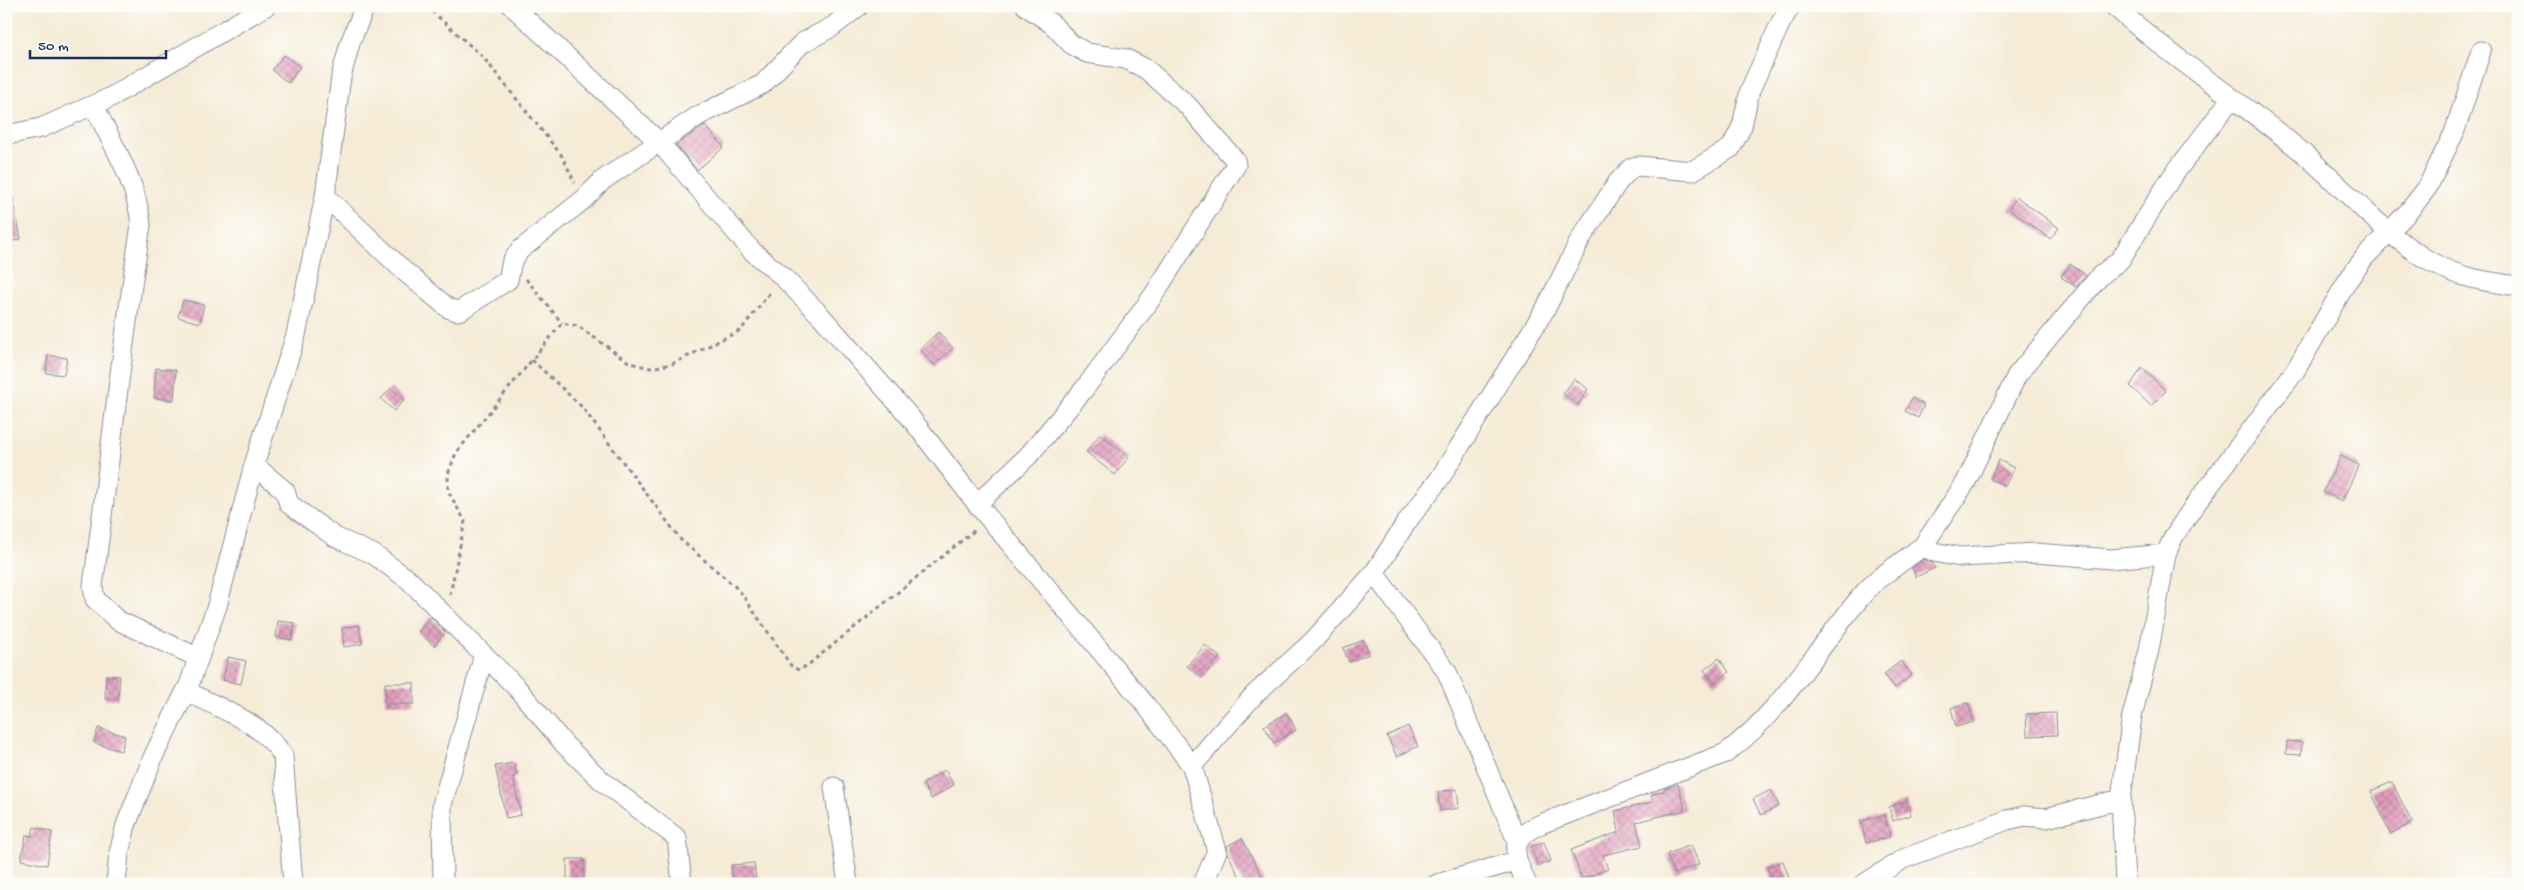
<svg xmlns="http://www.w3.org/2000/svg" width="2524" height="890" font-family="'Gochi Hand',sans-serif">
<style>
.building{fill:url(#building-cross-hatch)}
.lines{fill:none;stroke-linecap:round;stroke-linejoin:round}
.minor-casing{stroke:#888d9a;stroke-width:21}
.path{stroke:#888d9a;stroke-width:3;stroke-dasharray:4 4;stroke-linecap:butt}
.minor{stroke:#fff;stroke-width:19}
</style>
<defs>
<pattern id="building-cross-hatch" width="8" height="8" patternUnits="userSpaceOnUse" patternTransform="scale(1.25)"><rect width="8" height="8" fill="#e29cbc"/><path d="M0 0l8 8M0 8l8-8" fill="none" stroke="#b6809c"/></pattern>
</defs>
<rect width="100%" height="100%" fill="#fdfcf7"/>
<filter id="ink" filterUnits="userSpaceOnUse"><feTurbulence type="fractalNoise" baseFrequency=".02" numOctaves="2"/><feDisplacementMap in="SourceGraphic" scale="10" xChannelSelector="R" yChannelSelector="G"/><feConvolveMatrix kernelMatrix="1 2 1 2 8 2 1 2 1" color-interpolation-filters="sRGB"/></filter>
<filter id="wash" filterUnits="userSpaceOnUse"><feTurbulence type="fractalNoise" baseFrequency=".0096" numOctaves="4" result="noise"/><feDisplacementMap in="SourceGraphic" scale="20" xChannelSelector="R" yChannelSelector="G"/><feGaussianBlur stdDeviation="1.12" result="paint"/><feColorMatrix in="noise" values="0 0 0 0 0 0 0 0 0 0 0 0 0 0 0 0 0 1.4 0 .05"/><feComposite in="paint" operator="in"/></filter>
<g filter="url(#wash)">
<rect width="100%" height="100%" fill="#f5ebd6"/>
<g id="blocks">
<!-- building -->
<path class="building" d="M284,55l16,12 -12,16 -16,-13z
M705,125l19,22 -27,23 -21,-25z
M2017,197l42,31 -9,11 -41,-30z
M13,198l8,41 -15,4v-44z
M2070,264l16,11 -10,12 -15,-10z
M183,300l21,5 -4,18 -22,-6z
M938,332l15,16 -19,17 -14,-16z
M48,355l19,3 -3,17 -18,-2z
M156,368l20,2 -2,30 -20,-2z
M2142,368l24,23 -15,15 -21,-20z
M1574,379l14,10 -10,16 -15,-11z
M391,388l13,12 -10,11 -13,-12z
M1912,398l12,7 -6,13 -13,-7z
M1100,434l29,23 -14,18 -29,-23z
M2341,456l18,9 -17,36 -19,-9z
M1999,460l15,8 -9,18 -15,-7z
M1924,559l9,4 2,5 -19,9 -4,-9z
M431,617l14,15 -11,14 -16,-14z
M278,621l17,2 -3,17 -16,-3z
M359,625l3,19 -18,3 -2,-19z
M1364,640l5,14 -20,8 -6,-14z
M1205,645l15,12 -18,21 -15,-12z
M228,657l18,4 -5,23 -18,-4z
M1719,658l10,14 -15,11 -10,-13z
M1901,661l11,14 -17,13 -11,-14z
M106,675l14,1 -2,23h-13z
M385,683h29v21h-29z
M1968,703l6,19 -18,5 -5,-19z
M1287,713l9,17 -22,13 -10,-17z
M2056,713l1,22 -30,1 -1,-22z
M1408,726l10,20 -21,11 -10,-21z
M98,728l27,8 -4,15 -27,-8z
M2287,741l15,1 -1,13 -15,-1z
M514,763l3,13 -4,1 8,38 -15,3 -11,-52z
M945,770l9,15 -23,14 -8,-15z
M2392,782l20,41 -22,11 -19,-43z
M1678,784l7,26 -49,12 6,24 -39,9 5,14 -26,10 -11,-29 48,-18 -4,-21 38,-9 -2,-7 13,-4v-2z
M1457,789l2,19 -19,3 -2,-19z
M1771,790l8,16 -18,9 -8,-16z
M1906,801l5,14 -18,6 -4,-14z
M1885,815l5,22 -24,6 -5,-22z
M34,827l18,5 -5,33 -26,-5 5,-25 6,1z
M1242,838l24,46h-23l-15,-30 -1,-8z
M1544,842l7,19 -13,5 -7,-19z
M1691,845l8,19 -25,10 -7,-20z
M567,859h17v23l-17,-1z
M1783,861l8,23h-18l-6,-17z
M754,863l2,15 -23,2 -2,-15z"/>
</g>
</g>
<g filter="url(#ink)">
<use href="#blocks" fill-opacity="0" stroke="#888d9a" stroke-width="1"/>
<g class="lines">
<!-- minor casing -->
<g class="minor-casing">
<path id="minor" d="M512,6l146,135 94,110 30,25 39,40 89,101 67,87 168,200 47,62 25,85 -14,33
M2114,6c59,53 127,95 188,146 42,36 81,82 129,110 28,16 56,20 87,24
M94,106c18,37 43,76 47,119 -19,120 -32,241 -48,361l2,13 22,21 82,38
M6,135l35,-7 68,-30 157,-92
M325,196l79,75 44,37 9,3 4,-1 47,-30 4,-19 8,-11 63,-50 20,-20 95,-64 65,-32 39,-41 30,-16 27,-21
M254,465l31,26 4,13 46,33 38,17 36,26 108,108 48,57 37,36 75,57 5,46
M977,504l51,-48 57,-68 68,-92 83,-131 -1,-5 -47,-54 -42,-37 -20,-10 -39,-6 -16,-9 -19,-20 -26,-18
M1923,546l11,6 26,5 76,-4 75,6 55,-5
M1374,573l73,99 70,169
M186,691c32,17 78,32 97,65l10,128
M1192,766l62,-71 58,-53 62,-69 32,-50 34,-45 106,-170 35,-70 37,-56 13,-14 7,-2 54,5 39,-23 11,-22 8,-36 31,-68 10,-16
M834,787l14,97
M116,884l3,-31 7,-28 28,-70 35,-70 28,-79 37,-141 42,-130 29,-139 16,-119 9,-34 15,-37
M443,884l-1,-79 42,-150
M1437,884l79,-23
M1527,884c-14,-29 -20,-45 14,-60l185,-71c58,-43 92,-107 139,-161l13,-13 45,-33 43,-64 51,-107 83,-99 20,-16 51,-82 60,-79
M1864,884l39,-25 104,-39 17,-4 22,2 75,-19
M2125,884l-4,-85 11,-83 17,-66 17,-96 8,-18 18,-27 103,-138 53,-91 16,-22 45,-47 18,-23 27,-55 27,-82"/>
</g>
<!-- path -->
<path class="path" d="M426,6l57,51 79,99 13,27
M526,279l36,44
M532,360l50,47 99,133 58,50 53,77 7,3 9,-5 167,-135
M450,595l15,-74 -17,-30v-17l8,-21 106,-130 16,3 52,37 20,5 22,-4 69,-34 30,-39"/>
<!-- minor -->
<use href="#minor" class="minor"/>
</g>
</g>
<!-- margin -->
<rect width="2524" height="890" fill="none" stroke="#fdfcf7" stroke-width="25"/>
<!-- scale -->
<path d="M30 50v8h136v-8" fill="none" stroke="#1b2f5e" stroke-width="2.5"/>
<text x="38" y="50" font-size="15" fill="#1b2f5e" stroke="#fdfcf7" stroke-width="4" paint-order="stroke">50 m</text>
</svg>
